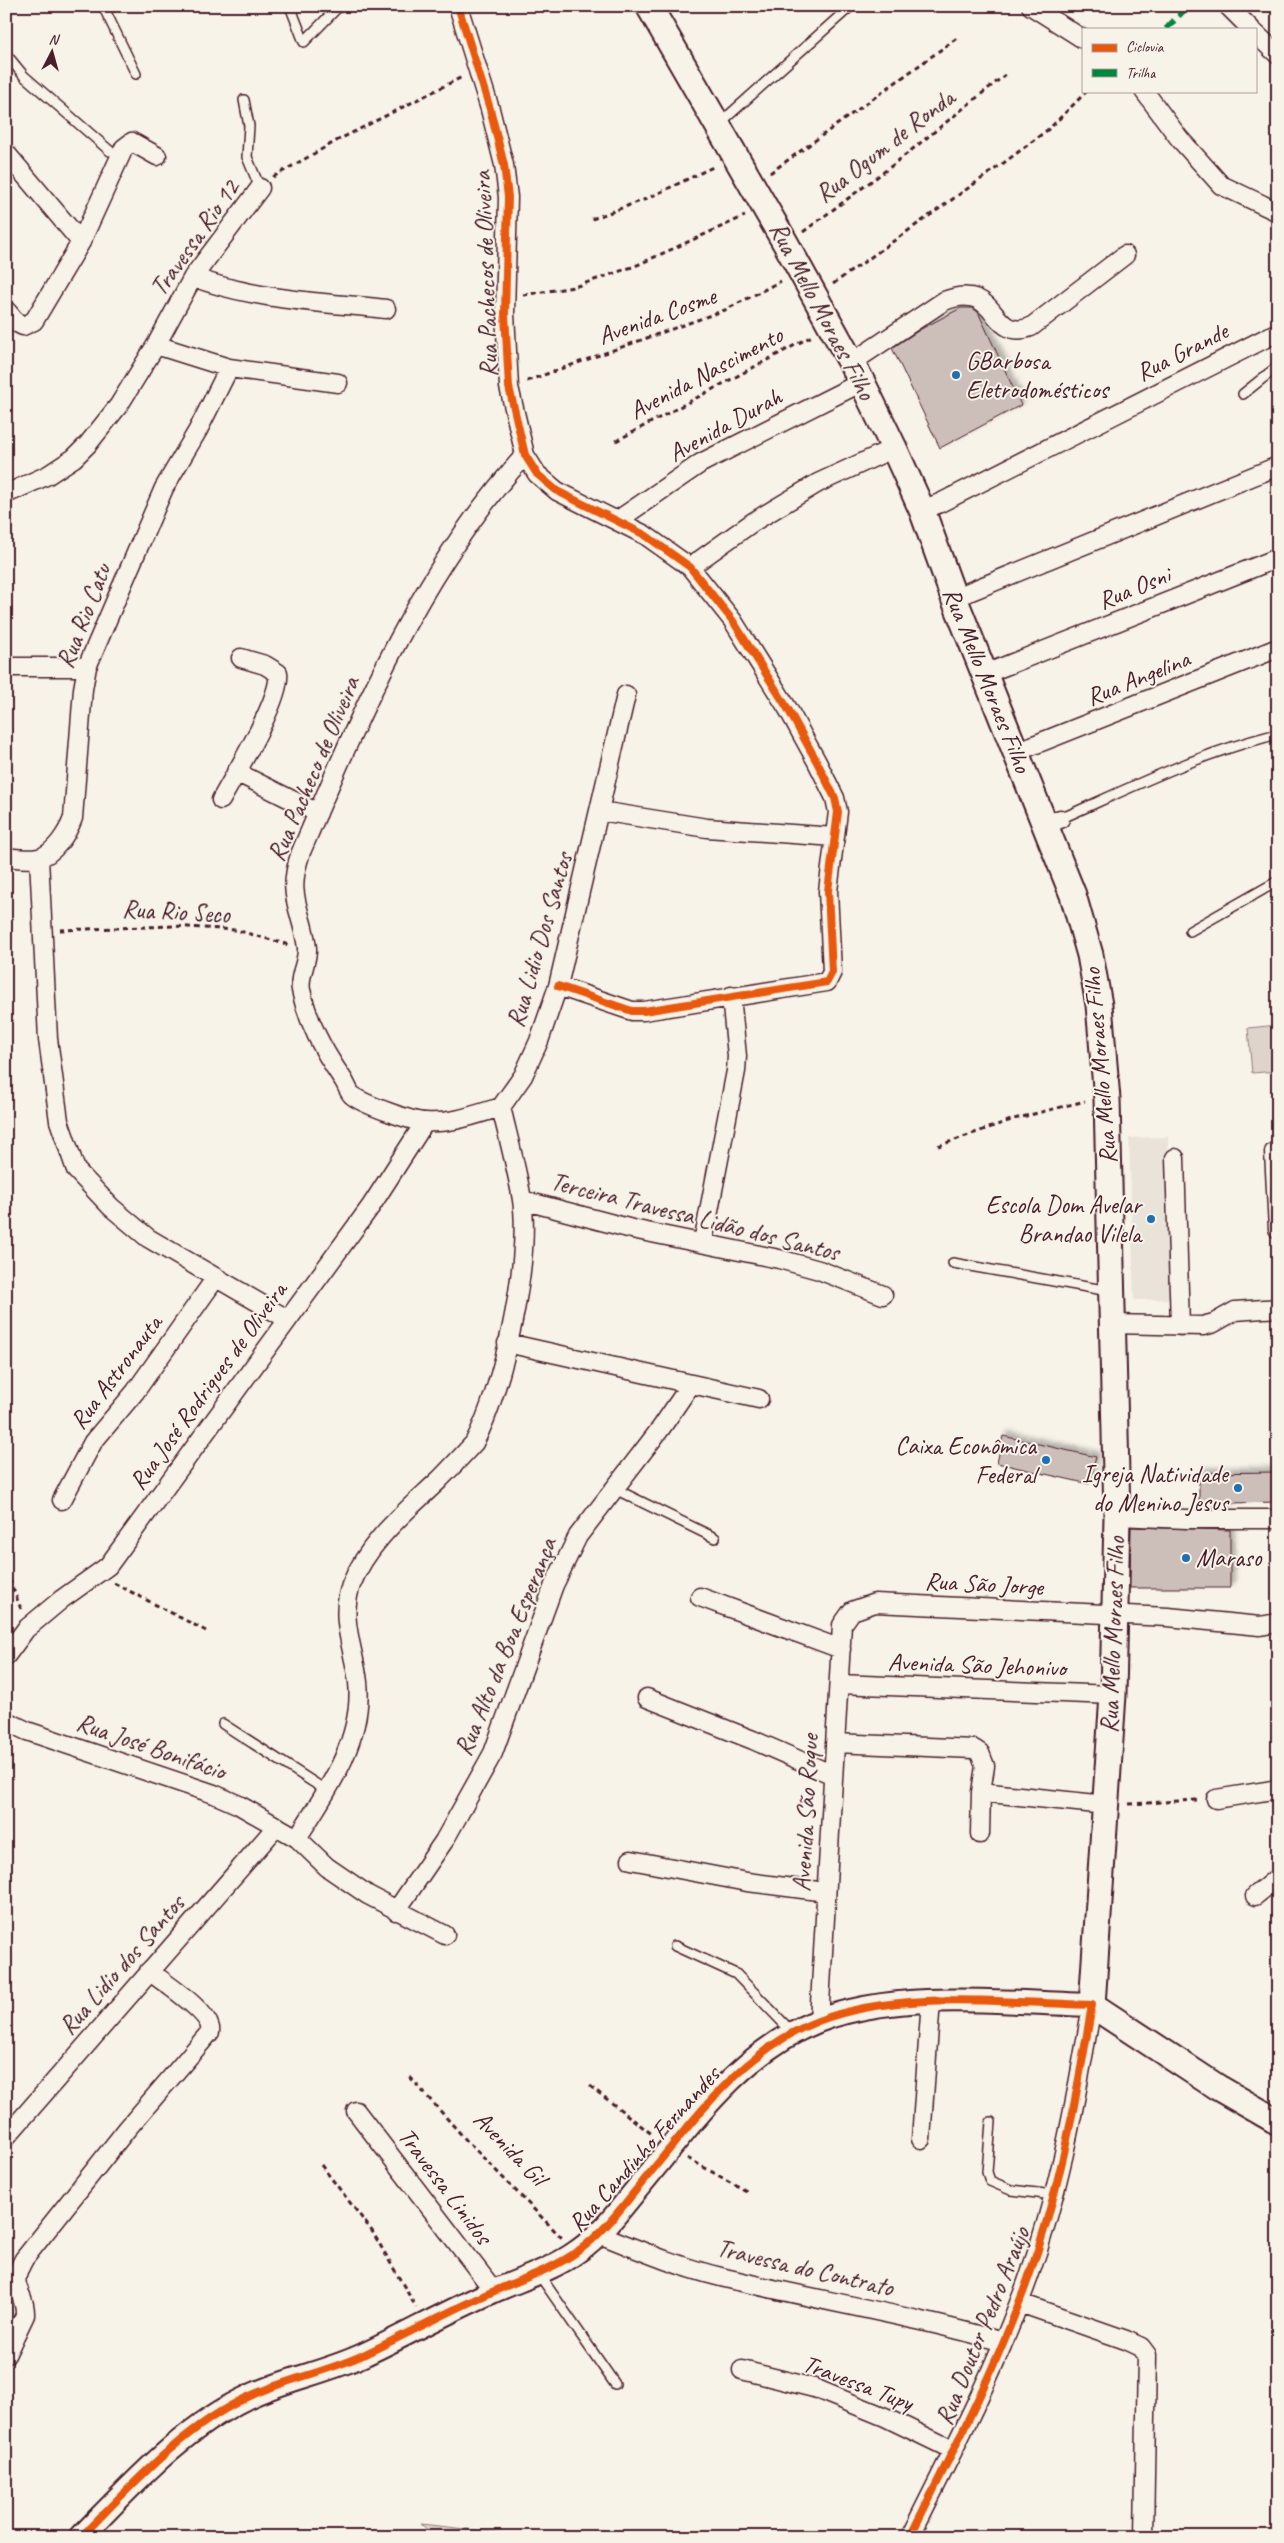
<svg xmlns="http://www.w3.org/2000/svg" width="1284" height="2543" font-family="Caveat,sans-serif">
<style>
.built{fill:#eae3da}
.green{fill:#ded4cc;stroke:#947a7c}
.building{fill:#ccbfb9;stroke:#4a1f2b;filter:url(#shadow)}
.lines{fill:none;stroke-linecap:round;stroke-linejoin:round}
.service-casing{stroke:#4a1f2b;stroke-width:12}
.minor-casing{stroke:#4a1f2b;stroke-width:21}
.tertiary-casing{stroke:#4a1f2b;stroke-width:26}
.secondary-casing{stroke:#4a1f2b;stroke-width:29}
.path{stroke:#4a1f2b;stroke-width:3;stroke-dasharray:5 4;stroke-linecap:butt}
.service{stroke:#f7f3e8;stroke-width:9}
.minor{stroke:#f7f3e8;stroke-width:18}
.tertiary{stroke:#f7f3e8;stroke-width:22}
.secondary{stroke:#f7f3e8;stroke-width:25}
.quiet{stroke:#00873e;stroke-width:6;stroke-dasharray:12 6;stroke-linecap:butt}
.cycleway-casing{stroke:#f7f3e8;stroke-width:11}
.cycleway{stroke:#e8590c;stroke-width:8}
.poi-dot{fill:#1f6fb2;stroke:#f7f3e8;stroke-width:2}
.labels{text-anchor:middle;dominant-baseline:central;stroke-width:4;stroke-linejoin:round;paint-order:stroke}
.street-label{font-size:25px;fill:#4a1f2b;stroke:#f7f3e8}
.poi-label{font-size:25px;fill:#4a1f2b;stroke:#f7f3e8;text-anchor:end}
</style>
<defs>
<filter id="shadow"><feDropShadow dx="4.5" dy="-4.5" stdDeviation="2.5" flood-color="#0004"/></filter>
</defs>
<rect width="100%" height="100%" fill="#f7f3e8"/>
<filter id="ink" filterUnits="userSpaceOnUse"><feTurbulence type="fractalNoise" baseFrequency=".02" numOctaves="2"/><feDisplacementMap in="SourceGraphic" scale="10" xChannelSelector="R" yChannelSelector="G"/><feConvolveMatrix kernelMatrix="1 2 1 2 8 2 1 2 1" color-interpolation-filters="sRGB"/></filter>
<g filter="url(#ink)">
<!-- built -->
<path class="built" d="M1168,1137l5,162 -39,1 -5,-162z"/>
<!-- green -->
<path class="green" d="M1278,1025v46l-26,2 -4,-45z
M421,2524l116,13h-102z"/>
<!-- building -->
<path class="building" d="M961,308h11l6,4 43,93 -81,43 -48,-100 29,-19z
M1003,1436l93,21 -7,27 -92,-21z
M1278,1472v30l-48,1v5h-31v-35z
M1131,1527l99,3v58h-100z"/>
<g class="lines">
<!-- service casing -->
<g class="service-casing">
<path id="service" d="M103,6l33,68
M290,6l14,36 35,-36
M6,54l18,22 86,75
M244,100l5,26 -2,31 13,31
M719,124l132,-118
M1243,394l35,-28
M1060,819c70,-31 142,-67 218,-85
M1190,931l88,-50
M953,1263l156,28
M613,1488l102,50
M223,1724l104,67
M675,1946l61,28 57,59
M991,2122l-4,50 3,9 21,9 43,5
M538,2273l77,111"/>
</g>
<!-- minor casing -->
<g class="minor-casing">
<path id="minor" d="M458,6l32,103 14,56 4,32 -3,117 4,73 16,68 12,19 20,17 88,44 45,32 43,54 55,88 29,53 18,36 3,14 -10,79 4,81 -5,10 -183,29h-12l-74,-25
M1031,6l52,33
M1228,6l23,23
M1255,33l23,22
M1144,91l35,47 42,47 57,27
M6,153l75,89
M193,277c61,23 128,25 193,32
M6,310l11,13 6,3 11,-5 47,-79 43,-94 8,-6 25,14
M156,345l73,23 109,15
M851,363l93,-62c56,-22 44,42 87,26l94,-72
M6,494l42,-19 26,-17 14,-14 31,-39 37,-60 37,-68 67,-89
M922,510l18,-7 338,-171
M618,520l83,-57 161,-81
M690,567l63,-45 65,-39 76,-35
M954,598l324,-132
M6,667h81
M985,674l293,-116
M1016,752l262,-104
M236,772l82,41
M221,800c14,-26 61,-102 57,-127l-13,-8 -24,-7
M600,811l107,17 128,9
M1045,825l15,-6
M6,857c10,1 22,3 32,1 16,-3 30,-26 35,-40l10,-129 4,-22 77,-179 34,-58 31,-62
M39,858l9,181 11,82 17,49 35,37 37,31 139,81
M501,1107c-24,7 -49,17 -75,15 -13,0 -64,-18 -74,-27 -4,-4 -6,-12 -10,-17 -19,-28 -34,-55 -41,-88 -3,-14 7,-28 6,-42 -5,-40 -22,-51 -6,-96 60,-140 120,-283 224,-397
M1274,1152l4,77
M1175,1158l5,168
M522,1200l110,29 147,30 40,11 64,25
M703,1242l33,-171 1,-15 -6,-60
M1112,1324l91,2 11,-3 21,-12 43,-3
M507,1343l252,56
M62,1500l31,-58 42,-50 80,-113
M1117,1516l70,3h91
M700,1597l141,52
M6,1656l20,-27 36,-30 46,-33 263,-360 54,-84
M839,1684l274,11
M647,1698l106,42 80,35
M6,1721l21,10 187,63 25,11 58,33 30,29 41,28 77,40
M835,1743l139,6 6,4 5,13 -4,26 -1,42
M981,1792l125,13
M1216,1799l62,-10
M297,1838c29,-45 67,-98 61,-156 -4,-33 -19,-63 -7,-97 17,-43 53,-72 87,-104 12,-12 24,-25 36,-38 29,-54 57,-182 48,-243 -5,-31 -14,-63 -21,-93l22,-31 16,-35 19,-55 68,-291
M631,1860l116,22 79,10
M1255,1896l23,-19
M396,1911l48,-70 49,-88 61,-168 24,-49 83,-108 30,-44
M819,2021l23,-396 10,-14 23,-8 293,14 92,9 18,-3
M356,2111l138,180
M6,2137l271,-311
M921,2139l10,-139
M599,2234c40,16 80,33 122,43 94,23 189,38 282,65
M1020,2303l106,37 15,7 6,8 -3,182
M6,2355l19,-40c1,-26 -19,-24 -1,-56l103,-130 83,-97c4,-18 -47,-50 -61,-61
M742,2370l72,18 71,29 68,33
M910,2537c38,-77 79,-154 109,-234 38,-96 56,-197 73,-298"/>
</g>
<!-- tertiary casing -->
<g class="tertiary-casing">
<path id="tertiary" d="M81,2537c50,-51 103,-111 169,-141 36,-17 77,-24 113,-41 43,-20 85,-44 129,-63 29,-13 60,-22 86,-41 23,-16 40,-39 58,-61 52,-62 104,-139 182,-169 82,-32 188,-18 274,-16"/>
</g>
<!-- secondary casing -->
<g class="secondary-casing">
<path id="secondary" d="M649,6l137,238 76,138 32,66 28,62 32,88 119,297 17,60 9,50 8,94 10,417 -4,179 -21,310 125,82 61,35"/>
</g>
<!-- path -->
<path class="path" d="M770,173l187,-135
M273,177l65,-37 124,-63
M592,219l54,-20 69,-33
M803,232l86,-64 116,-93
M833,284l172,-122 45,-34 37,-37
M523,295l51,-8 61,-21 110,-50
M527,381l198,-71 56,-29
M616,441l196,-105
M60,930l113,-4 63,4 53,15
M938,1146l76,-27 71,-18
M6,1571l15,38
M114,1583l92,48
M1129,1804l68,-4
M410,2077l57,64 95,97
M590,2086l63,49
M687,2158l63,35
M321,2165l51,66 44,76"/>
<!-- service -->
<use href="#service" class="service"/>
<!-- minor -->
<use href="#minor" class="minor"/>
<!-- tertiary -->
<use href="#tertiary" class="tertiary"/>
<!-- secondary -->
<use href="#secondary" class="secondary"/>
<!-- quiet -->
<path class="quiet" d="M1166,29l22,-23"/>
<!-- cycleway casing -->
<g class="cycleway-casing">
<path id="cycleway" d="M458,6l32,103 14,56 4,32 -3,117 4,73 16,68 12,19 20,17 88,44 45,32 43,54 55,88 29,53 18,36 3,14 -10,79 4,81 -5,10 -183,29h-12l-74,-25
M81,2537c50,-51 103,-111 169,-141 36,-17 77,-24 113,-41 43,-20 85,-44 129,-63 29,-13 60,-22 86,-41 23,-16 40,-39 58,-61 52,-62 104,-139 182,-169 82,-32 188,-18 274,-16 -17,101 -35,202 -73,298 -30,80 -71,157 -109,234"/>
</g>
<!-- cycleway -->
<use href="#cycleway" class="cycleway"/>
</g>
</g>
<!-- markers -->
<g class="poi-dot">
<circle cx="956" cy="375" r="5"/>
<circle cx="1151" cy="1219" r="5"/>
<circle cx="1046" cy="1460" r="5"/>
<circle cx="1238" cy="1488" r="5"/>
<circle cx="1186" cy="1558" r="5"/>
</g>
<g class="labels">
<!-- street labels -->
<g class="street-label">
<text transform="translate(885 146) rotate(-38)">Rua Ogum de Ronda</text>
<text transform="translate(195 238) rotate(-55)">Travessa Rio 12</text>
<text transform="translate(486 274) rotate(-92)">Rua Pachecos de Oliveira</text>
<text transform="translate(822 311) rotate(62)">Rua Mello Moraes Filho</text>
<text transform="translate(657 316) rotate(-20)">Avenida Cosme</text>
<text transform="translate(1182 352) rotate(-27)">Rua Grande</text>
<text transform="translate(706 373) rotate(-28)">Avenida Nascimento</text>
<text transform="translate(725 425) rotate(-29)">Avenida Durah</text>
<text transform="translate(1134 588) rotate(-22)">Rua Osni</text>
<text transform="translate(84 616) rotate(-69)">Rua Rio Catu</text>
<text transform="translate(1138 678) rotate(-22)">Rua Angelina</text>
<text transform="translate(987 680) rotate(68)">Rua Mello Moraes Filho</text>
<text transform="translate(314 769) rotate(-67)">Rua Pacheco de Oliveira</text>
<text transform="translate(176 912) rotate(3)">Rua Rio Seco</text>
<text transform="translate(540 940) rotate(-74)">Rua Lidio Dos Santos</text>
<text transform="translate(1100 1066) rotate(-95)">Rua Mello Moraes Filho</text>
<text transform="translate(695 1217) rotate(14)">Terceira Travessa Lidão dos Santos</text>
<text transform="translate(116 1372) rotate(-53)">Rua Astronauta</text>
<text transform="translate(208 1386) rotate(-54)">Rua José Rodrigues de Oliveira</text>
<text transform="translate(984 1584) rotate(3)">Rua São Jorge</text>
<text transform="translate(1113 1635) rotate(-88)">Rua Mello Moraes Filho</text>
<text transform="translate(506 1647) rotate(-68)">Rua Alto da Boa Esperança</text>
<text transform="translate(977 1665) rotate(2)">Avenida São Jehonivo</text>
<text transform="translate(151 1747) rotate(19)">Rua José Bonifácio</text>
<text transform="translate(806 1813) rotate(-87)">Avenida São Roque</text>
<text transform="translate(122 1965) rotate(-49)">Rua Lidio dos Santos</text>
<text transform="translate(510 2148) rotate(46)">Avenida Gil</text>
<text transform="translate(644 2149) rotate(-48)">Rua Candinho Fernandes</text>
<text transform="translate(445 2186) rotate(53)">Travessa Linidos</text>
<text transform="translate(805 2268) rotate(13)">Travessa do Contrato</text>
<text transform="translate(983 2326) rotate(-68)">Rua Doutor Pedro Araújo</text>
<text transform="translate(858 2383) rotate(21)">Travessa Tupy</text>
</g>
<!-- poi labels -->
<g class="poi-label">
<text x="966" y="361" text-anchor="start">GBarbosa<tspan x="966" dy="29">Eletrodomésticos</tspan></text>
<text x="1141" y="1205">Escola Dom Avelar<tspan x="1141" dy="29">Brandao Vilela</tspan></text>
<text x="1036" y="1446">Caixa Econômica<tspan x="1036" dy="29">Federal</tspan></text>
<text x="1228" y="1474">Igreja Natividade<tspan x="1228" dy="29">do Menino Jesus</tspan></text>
<text x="1196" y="1558" text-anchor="start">Maraso</text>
</g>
</g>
<!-- margin -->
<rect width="1284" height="2543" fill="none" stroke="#f7f3e8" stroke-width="25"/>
<rect x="12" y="12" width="1259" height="2518" fill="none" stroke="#4a1f2b" stroke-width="2" filter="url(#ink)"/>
<!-- legend -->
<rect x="1082" y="28" width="175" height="65" fill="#f7f3e8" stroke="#b29e9c"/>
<rect x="1092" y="44" width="25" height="8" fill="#e8590c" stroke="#b29e9c"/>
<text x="1126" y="52" font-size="15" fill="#4a1f2b">Ciclovia</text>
<rect x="1092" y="69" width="25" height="8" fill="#00873e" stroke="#b29e9c"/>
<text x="1126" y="78" font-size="15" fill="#4a1f2b">Trilha</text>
<!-- north arrow -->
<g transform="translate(52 52) rotate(6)" stroke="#f7f3e8" stroke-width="4" paint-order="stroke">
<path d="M0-4L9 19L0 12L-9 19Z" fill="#4a1f2b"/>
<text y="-8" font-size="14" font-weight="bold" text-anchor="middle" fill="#4a1f2b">N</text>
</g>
</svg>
